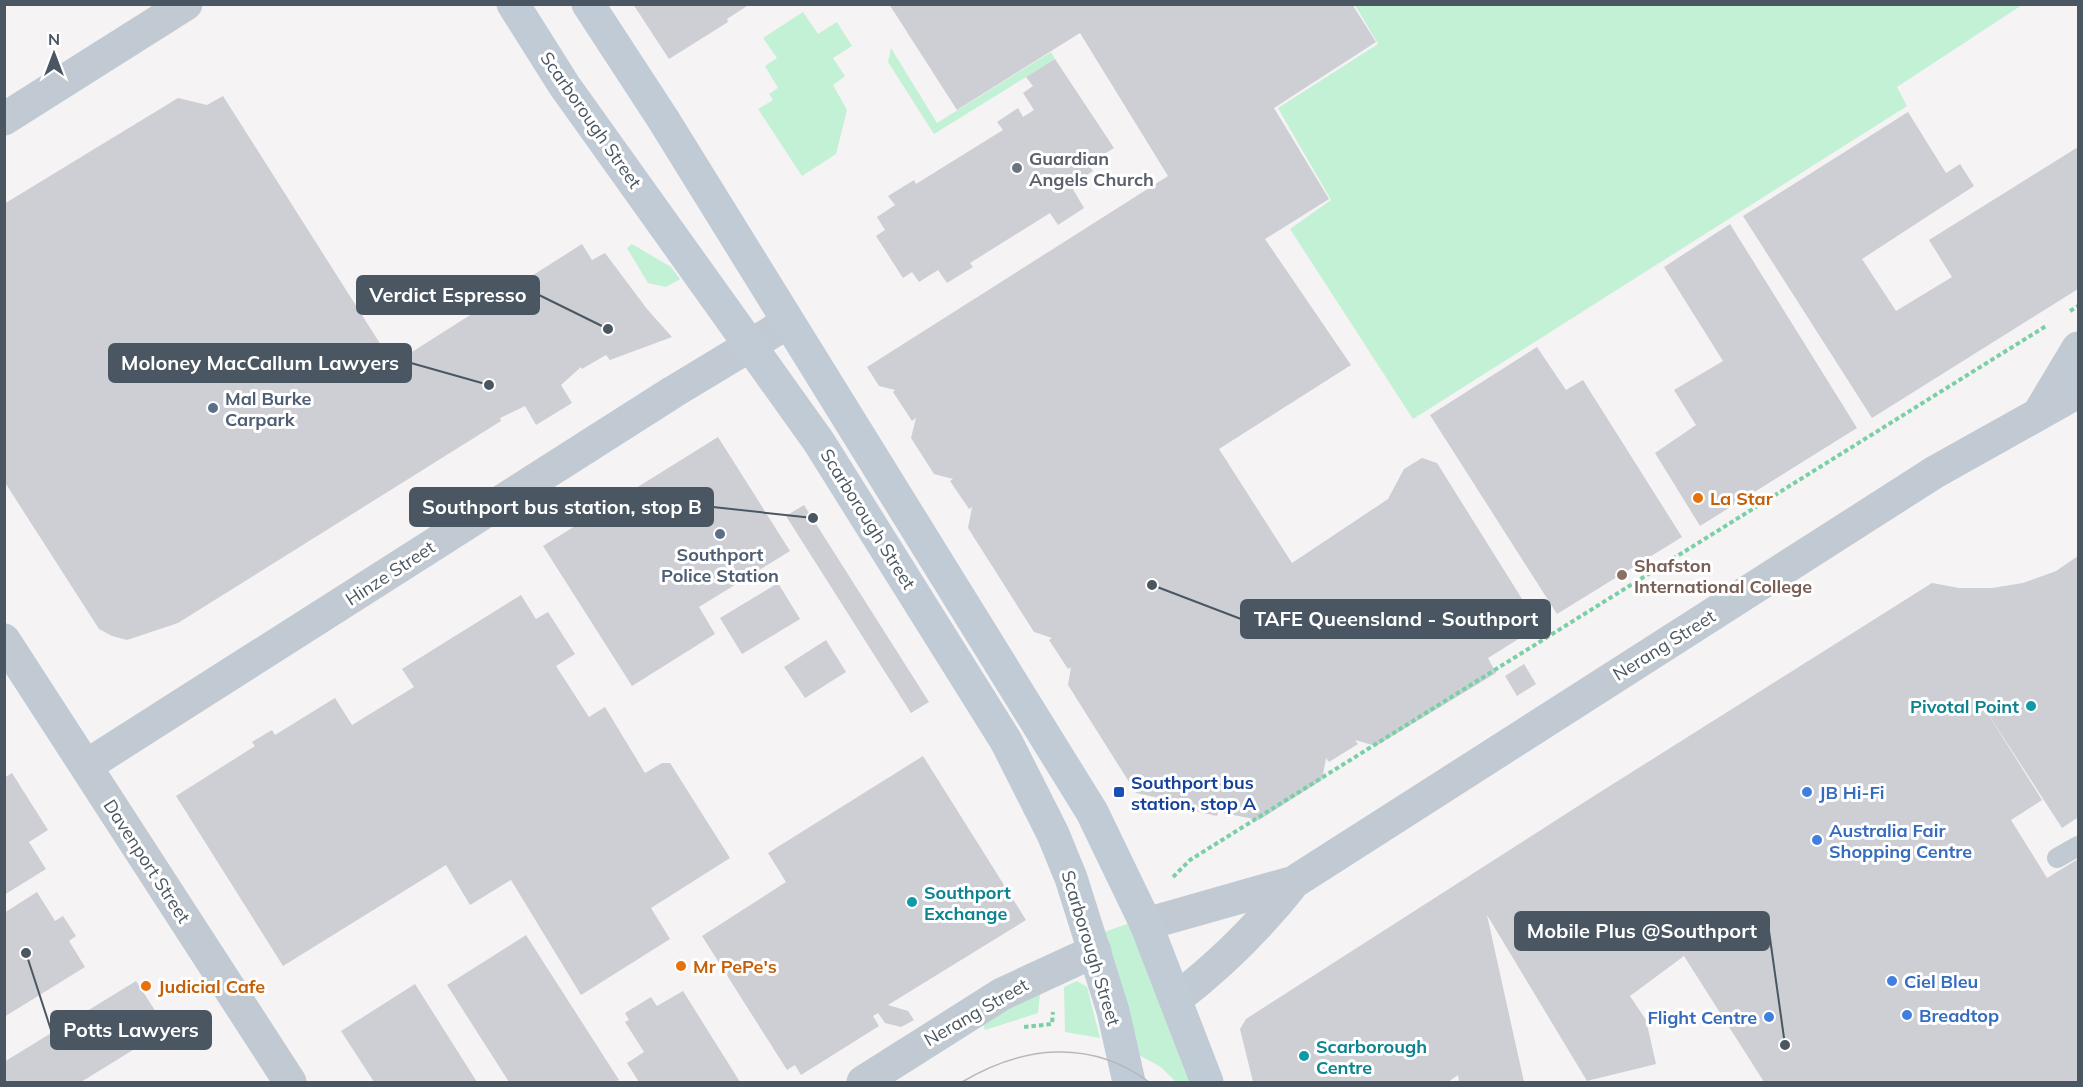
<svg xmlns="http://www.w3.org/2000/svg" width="2083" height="1087" font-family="Mulish,sans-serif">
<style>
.green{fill:#c3f1d5}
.building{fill:#cdcfd5}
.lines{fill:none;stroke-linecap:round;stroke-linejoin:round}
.path{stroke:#7ad0a6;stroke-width:4;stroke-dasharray:4.5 3;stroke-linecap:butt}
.lane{stroke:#c1cad2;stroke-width:20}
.street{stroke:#c1cad2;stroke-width:33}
.secondary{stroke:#c1cbd6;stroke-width:33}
.tram{stroke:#b5b8bd;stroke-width:1.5}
.worship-dot{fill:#6b7280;stroke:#fff;stroke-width:2}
.service-dot{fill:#5c6f8a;stroke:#fff;stroke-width:2}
.food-dot{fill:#e8710a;stroke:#fff;stroke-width:2}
.education-dot{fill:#8d6e63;stroke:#fff;stroke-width:2}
.culture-dot{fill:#0f9aa8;stroke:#fff;stroke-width:2}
.transit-dot{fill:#1a4fb4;stroke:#fff;stroke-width:2}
.shop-dot{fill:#3f7fe0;stroke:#fff;stroke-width:2}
.labels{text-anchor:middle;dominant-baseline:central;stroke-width:6;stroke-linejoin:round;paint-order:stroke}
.street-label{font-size:18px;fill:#4a5661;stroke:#fff}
.worship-label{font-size:18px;font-weight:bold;fill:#5b616d;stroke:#fff;text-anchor:start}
.service-label{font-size:18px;font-weight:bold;fill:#4e5e75;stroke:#fff;text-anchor:start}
.food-label{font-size:18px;font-weight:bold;fill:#c56008;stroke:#fff;text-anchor:start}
.education-label{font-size:18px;font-weight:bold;fill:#785e54;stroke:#fff;text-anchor:start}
.culture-label{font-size:18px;font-weight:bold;fill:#0d838f;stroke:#fff;text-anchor:start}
.transit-label{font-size:18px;font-weight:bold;fill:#164399;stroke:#fff;text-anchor:start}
.shop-label{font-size:18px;font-weight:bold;fill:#366cbe;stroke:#fff;text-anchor:start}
.leader{fill:none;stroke:#4a5661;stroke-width:2}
.callout-dot{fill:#4a5661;stroke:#fff;stroke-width:2}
.callout{fill:#4a5661;stroke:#4a5661;stroke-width:2}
.callout-label{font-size:20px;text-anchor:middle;font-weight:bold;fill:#fff}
</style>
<rect width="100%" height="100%" fill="#f5f3f3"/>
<!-- green -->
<path class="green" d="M1355,5h667l-125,82 10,19 -494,313 -123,-190 41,-29 -53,-92 100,-64z
M803,12l15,22 19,-12 15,24 -19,12 12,18 -12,9 14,25 -11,44 -34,22 -44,-67 15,-9 -4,-6 9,-6 -13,-22 12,-8 -14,-20z
M891,48l46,75 114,-71 4,7 -121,75 -46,-72z
M632,244l39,23 9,12 -14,8 -18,-4 -21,-35z
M1130,923l62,159h-16l-15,-15 -26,-14 -31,-121z
M1077,981l10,6 13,51 -35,-6 -1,-45z
M1040,994l-2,19 -53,17 -2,-6 39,-24z"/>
<!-- building -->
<path class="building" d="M633,4h117l-23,15 1,3 -59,37z
M889,4h463l24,38 -102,66 55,91 -64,40 86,126 -132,84 73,114 96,-64 16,-30 18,-11 15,5 102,163 -51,32 8,15 -120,73 -21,-6 3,4 -29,18 -3,-4 -4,22 -63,40 -41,-8 -1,4 -45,-10 1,-5 -37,-8 -68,-108 3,-18 -3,2 -19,-29 3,-2 -18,-6 -66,-104 4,-21 -3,2 -19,-28 3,-2 -19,-5 -23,-36 5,-20 -4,3 -19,-29 2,-2 -16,-4 -12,-19 301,-191 -88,-143 -123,77z
M1055,59l59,89 -26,16 5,7 -22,15 13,22 -26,17 -8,-12 -80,50 3,4 -26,16 -9,-13 -19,12 -7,-10 -9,6 -27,-42 9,-6 -8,-13 18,-12 -7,-9 26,-16 2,4 87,-54 -6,-8 21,-14 5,9 11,-7 -11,-17 10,-7 -7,-9z
M223,96l170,268 189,-120 10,16 13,-7 42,56 25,28 -62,23 -4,-5 -24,14 -1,-2 -20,18 11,18 -36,22 -11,-19 -25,12 1,3 -323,202 -51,17 -15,-4 -13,-7 -95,-148v-277l174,-106 29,7z
M1908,112l38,61 14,-9 14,22 -112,73 34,52 56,-34 -23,-37 149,-93v142l-206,129 -129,-202z
M1730,224l127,204 -157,98 -45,-73 41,-28 -22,-35 49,-29 -59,-94z
M1537,347l29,43 17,-10 99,157 -125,77 -127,-199z
M718,437l72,114 -91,56 16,27 -83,52 -89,-140z
M804,505l125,197 -18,11 -125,-197z
M2078,556v264l-1,-2 -15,10 -81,-125 61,97 -31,20 36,58 31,-19v223h-314l-80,-126 -54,40 16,24 10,44 -69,17 -100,-166 37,167h-65l-1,-7 -10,7h-195l-13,-53 6,-10 340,-218 346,-218 27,5h33l31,-5 33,-12z
M778,583l22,36 -58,35 -22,-36z
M521,595l15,24 12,-7 27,42 -19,12 33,51 16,-10 40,66 17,-10h8l60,95 -79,50 19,31 -89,56 -70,-115 -41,25 -24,-40 -163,101 -107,-170 79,-50 -3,-4 20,-12 3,5 60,-37 17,27 62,-38 -12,-18z
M826,640l20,32 -41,26 -21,-31z
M1524,664l12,20 -19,12 -12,-20z
M923,756l103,164 -138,85 20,6 6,9 -13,7 -16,-4 -7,-10 -5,3 6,10 -78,49 -6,-10 -8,5 -85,-134 84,-54 -18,-29z
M12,773l36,57 -19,12 17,27 -42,26v-117z
M37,892l18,29 8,-5 13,20 -7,5 16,26 -81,50v-104z
M526,935l93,145 -5,2h-105l-62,-97z
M136,981l31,48 -86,53h-77v-20z
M415,984l62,98h-103l-33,-51z
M683,991l57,91h-101l-12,-19 17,-11 -19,-30 4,-2 -4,-7 26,-16 6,9z"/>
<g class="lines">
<!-- path -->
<path class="path" d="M2070,311l8,-5
M1173,877l17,-17 856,-534
M1024,1027l28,-3 1,-12"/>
<!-- lane -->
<path class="lane" d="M2057,858l21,-12"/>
<!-- street -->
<path class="street" d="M4,119l182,-115
M2039,413l39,-65
M4,640l286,442
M86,766l587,-374 114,-69
M1146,924l148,-42 641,-410 143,-80
M1176,999c45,-35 83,-72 118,-117
M863,1082l139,-88 93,-43"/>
<!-- secondary -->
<path class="secondary" d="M513,4l51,81 255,357 187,299 47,93 18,44 42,133 16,71
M588,4l75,115 429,693 54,112 61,158"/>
<!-- tram -->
<path class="tram" d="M962,1082c60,-36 128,-44 187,0"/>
</g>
<!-- markers -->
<circle class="worship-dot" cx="1017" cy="168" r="6"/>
<g class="service-dot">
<circle cx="213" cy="408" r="6"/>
<circle cx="720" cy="534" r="6"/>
</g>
<g class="food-dot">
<circle cx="1698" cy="498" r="6"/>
<circle cx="681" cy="966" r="6"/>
<circle cx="146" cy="986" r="6"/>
</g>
<circle class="education-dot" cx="1622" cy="575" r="6"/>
<g class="culture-dot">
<circle cx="2031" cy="706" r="6"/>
<circle cx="912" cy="902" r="6"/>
<circle cx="1304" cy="1056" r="6"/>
</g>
<rect class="transit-dot" x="1113" y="786" width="12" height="12" rx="3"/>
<g class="shop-dot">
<circle cx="1807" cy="792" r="6"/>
<circle cx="1817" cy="840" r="6"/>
<circle cx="1892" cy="981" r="6"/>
<circle cx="1907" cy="1015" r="6"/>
<circle cx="1769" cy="1017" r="6"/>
</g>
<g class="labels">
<!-- street labels -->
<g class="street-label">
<text transform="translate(591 120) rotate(55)">Scarborough Street</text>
<text transform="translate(868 519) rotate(58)">Scarborough Street</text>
<text transform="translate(390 573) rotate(-33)">Hinze Street</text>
<text transform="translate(1664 645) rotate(-32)">Nerang Street</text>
<text transform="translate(147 861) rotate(57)">Davenport Street</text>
<text transform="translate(1091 948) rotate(73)">Scarborough Street</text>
<text transform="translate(976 1012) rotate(-30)">Nerang Street</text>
</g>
<!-- worship labels -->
<g class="worship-label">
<text x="1029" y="158">Guardian<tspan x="1029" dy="21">Angels Church</tspan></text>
</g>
<!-- service labels -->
<g class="service-label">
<text x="225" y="398">Mal Burke<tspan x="225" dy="21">Carpark</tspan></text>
<text x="720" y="554" text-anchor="middle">Southport<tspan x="720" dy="21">Police Station</tspan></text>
</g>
<!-- food labels -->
<g class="food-label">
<text x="1710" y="498">La Star</text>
<text x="693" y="966">Mr PePe's</text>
<text x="158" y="986">Judicial Cafe</text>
</g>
<!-- education labels -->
<g class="education-label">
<text x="1634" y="565">Shafston<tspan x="1634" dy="21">International College</tspan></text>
</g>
<!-- culture labels -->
<g class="culture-label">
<text x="2019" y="706" text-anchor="end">Pivotal Point</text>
<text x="924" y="892">Southport<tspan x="924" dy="21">Exchange</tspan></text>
<text x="1316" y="1046">Scarborough<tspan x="1316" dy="21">Centre</tspan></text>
</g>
<!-- transit labels -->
<g class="transit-label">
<text x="1131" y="782">Southport bus<tspan x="1131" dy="21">station, stop A</tspan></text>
</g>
<!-- shop labels -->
<g class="shop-label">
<text x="1819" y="792">JB Hi-Fi</text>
<text x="1829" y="830">Australia Fair<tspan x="1829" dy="21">Shopping Centre</tspan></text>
<text x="1904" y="981">Ciel Bleu</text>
<text x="1919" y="1015">Breadtop</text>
<text x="1757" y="1017" text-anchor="end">Flight Centre</text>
</g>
</g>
<!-- callouts -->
<path class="leader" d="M608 329L539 295M489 385L411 363M813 518L713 507M1152 585L1241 619M1785 1045L1769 931M26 953L51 1030"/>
<g class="callout-dot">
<circle cx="608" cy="329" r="6"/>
<circle cx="489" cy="385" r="6"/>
<circle cx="813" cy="518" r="6"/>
<circle cx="1152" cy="585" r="6"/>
<circle cx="1785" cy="1045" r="6"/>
<circle cx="26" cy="953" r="6"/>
</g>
<g class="callout">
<rect x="357" y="276" width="182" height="38" rx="6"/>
<rect x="109" y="344" width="302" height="38" rx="6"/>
<rect x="410" y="488" width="303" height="38" rx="6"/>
<rect x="1241" y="600" width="309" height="38" rx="6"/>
<rect x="1515" y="912" width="254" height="38" rx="6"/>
<rect x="51" y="1011" width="160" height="38" rx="6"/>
</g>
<g class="callout-label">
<text x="448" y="302">Verdict Espresso</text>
<text x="260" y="370">Moloney MacCallum Lawyers</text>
<text x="562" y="514">Southport bus station, stop B</text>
<text x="1396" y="626">TAFE Queensland - Southport</text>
<text x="1642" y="938">Mobile Plus @Southport</text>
<text x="131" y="1037">Potts Lawyers</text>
</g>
<!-- border -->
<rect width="2083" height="1087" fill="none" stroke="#4a5661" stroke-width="12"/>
<!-- north arrow -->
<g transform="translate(54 54)" stroke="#ffffff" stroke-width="4.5" paint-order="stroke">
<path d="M0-4.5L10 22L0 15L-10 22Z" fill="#4a5661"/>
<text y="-9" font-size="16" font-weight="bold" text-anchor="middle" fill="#4a5661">N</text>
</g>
</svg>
